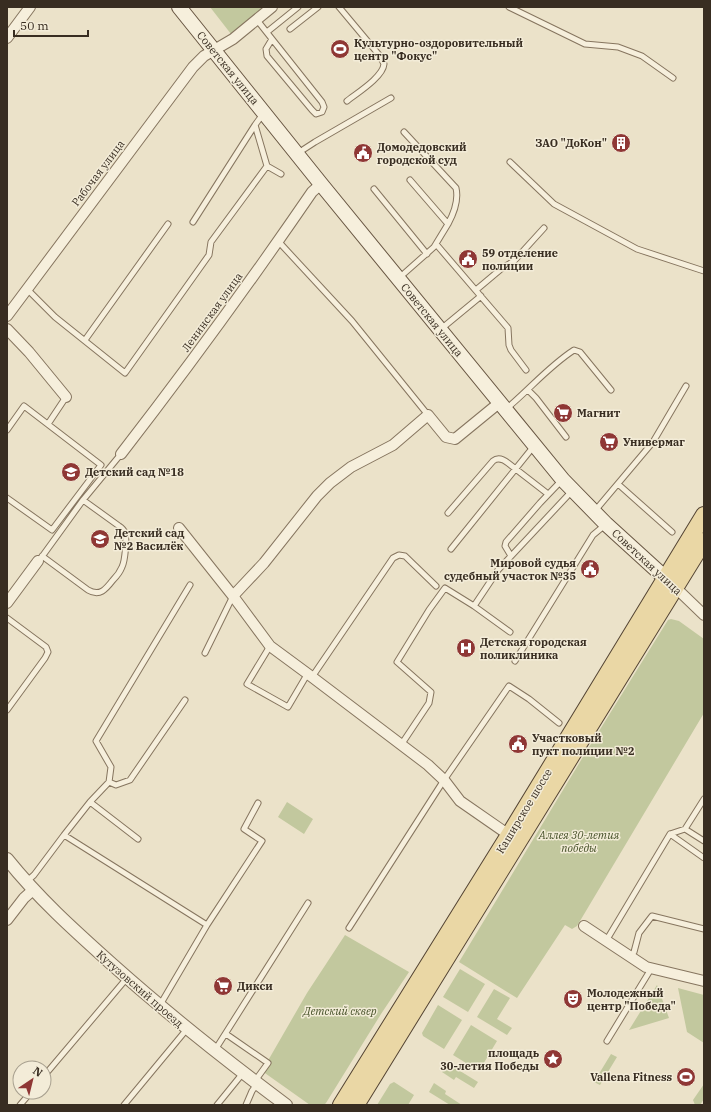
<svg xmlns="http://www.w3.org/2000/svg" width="711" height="1112" font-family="'IBM Plex Serif',serif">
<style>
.green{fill:#c2c89e}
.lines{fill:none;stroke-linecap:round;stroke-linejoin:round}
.service-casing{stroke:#86755f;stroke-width:7}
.minor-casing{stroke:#86755f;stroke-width:12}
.tertiary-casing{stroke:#86755f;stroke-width:14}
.secondary-casing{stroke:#685642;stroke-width:16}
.primary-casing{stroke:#544433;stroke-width:18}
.service{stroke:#f6efdc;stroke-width:5}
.minor{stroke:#f6efdc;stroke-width:10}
.tertiary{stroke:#f6efdc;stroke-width:12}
.secondary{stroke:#f6efdc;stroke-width:14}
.primary{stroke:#ead7a5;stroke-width:16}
.labels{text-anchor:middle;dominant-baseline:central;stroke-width:3;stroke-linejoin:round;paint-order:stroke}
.poi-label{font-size:11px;font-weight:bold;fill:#382d21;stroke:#f3ecd8;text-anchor:start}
.street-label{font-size:11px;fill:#382d21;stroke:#f3ecd8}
.park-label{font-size:11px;font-style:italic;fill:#47522a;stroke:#f3ecd8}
</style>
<rect width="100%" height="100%" fill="#ebe2c9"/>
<!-- green -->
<path class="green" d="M210,7h53l-32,27z
M671,619l8,2 25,18v74l-127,213 -5,3 -7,-4 -48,73 -58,-36 127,-210 82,-132z
M287,802l26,17 -9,15 -26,-17z
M345,935l64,37 -28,42 -55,89 -2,2h-14l-48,-34 45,-78z
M460,969l25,15 -17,28 -25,-15z
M657,985l12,33 -40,12z
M678,988l26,7v48l-17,-11z
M494,989l16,9 -13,21 15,9 -5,7 -30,-18z
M438,1005l24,15 -18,29 -21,-13 -1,-3z
M471,1025l26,16 -18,30 -26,-16z
M611,1054l6,3 -17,28 -6,-3z
M447,1063l31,19 -4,6 -18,-11 -2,3 -12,-8z
M394,1082l20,13 -6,10h-31l13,-21z
M434,1083l12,8 -1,3 17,11h-12l-21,-13z
M704,1084v15l-4,6h-5l-2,-5z"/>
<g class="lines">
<!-- service casing -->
<g class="service-casing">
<path id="service" d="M339,7l41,49 4,8c-1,13 -27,29 -37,37
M509,7l76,37 33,3 24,9 31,22
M257,20l15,19 -6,10 1,7 45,54 4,4 6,-2 2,-5 -2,-5 -50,-63
M290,29l28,-22
M267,32l31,-25
M263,114l-8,11 12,41 14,8
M404,132l52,56c3,13 -2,25 -8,36
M298,153l17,-11 76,-44
M510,162l44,42 83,45 67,22
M374,189l53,65
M193,222l62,-97
M278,241l74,80 76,94
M436,244l72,84 1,17 2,5 15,20
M399,278l35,-31 14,-23 -38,-44
M27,289l28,28 70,56 84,-118 2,-13 56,-76
M476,290l25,-21 13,-8 30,-33
M441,329l40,-33
M85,340l83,-116
M528,390l8,8 30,39
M506,409c23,-19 43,-43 68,-59l6,2 31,38
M48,424l18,-27
M7,430l17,-24 77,59 -49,65 -45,-32
M618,484l54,48
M594,512l59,-70 33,-56
M448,513l45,-52c5,-4 10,-2 15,2l40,31
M451,549l83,-103
M42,556l46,34c12,7 18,-1 25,-10 4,-4 7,-8 9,-13 3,-6 5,-28 3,-34 -1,-3 -3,-5 -6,-7l-36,-26
M511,556l-6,-10 1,-4 34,-39 22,-23
M41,558l42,-58 38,-46
M7,618l39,29 2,5 -3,6 -38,52
M510,632l-36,-26 24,-36 74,-79
M270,646l-23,38 41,23 20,-34
M205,653l28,-57
M515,661l78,-126 12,-10
M312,677l81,-119 6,-3 6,1 31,30
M401,745l28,-42 2,-11 -34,-30 32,-52 16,-22 29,18
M109,782l2,-15 -15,-26 94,-156
M90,802l48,37
M685,829l19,12
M670,834l34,24
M64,835l26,-33 19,-20 7,3 14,-5 55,-80
M26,882l8,-7 30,-40 143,90
M349,928l95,-148 65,-94 20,13 30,24
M606,941l64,-107 15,-5 19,-30
M630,957l4,-5 5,-19 13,-17 52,13
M160,1005l47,-80 55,-84 -18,-12 14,-26
M226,1034l42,29 -13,18
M607,1041l44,-72
M215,1050l93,-147
M44,1076l83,-98
M20,1105l11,-13
M124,1105l63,-76
M217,1105l26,-32
M246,1105l6,-14 5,-7"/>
</g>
<!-- minor casing -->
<g class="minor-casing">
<path id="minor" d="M7,38l23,-31
M7,316l186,-249 11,-11 29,-17 39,-32
M7,329l22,23 37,45
M121,454c66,-85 130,-173 191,-262l9,-8
M179,528l54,68 37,50 42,31 116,88 16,15 16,21 49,34
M676,588l28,27
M233,596l31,-33 53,-67 13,-13 21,-16 42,-22 35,-30 18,22 9,2 44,-36
M7,603l31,-42
M7,920l17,-22 9,-8
M584,926l62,41 58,14"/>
</g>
<!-- tertiary casing -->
<g class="tertiary-casing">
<path id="tertiary" d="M7,859c33,41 68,72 107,107 55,49 113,95 172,139"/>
</g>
<!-- secondary casing -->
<g class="secondary-casing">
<path id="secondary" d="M179,7l142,177 242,296 43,44 67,61"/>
</g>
<!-- primary casing -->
<g class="primary-casing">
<path id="primary" d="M341,1105l168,-270 195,-320
M356,1105l348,-564"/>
</g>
<!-- service -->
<use href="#service" class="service"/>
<!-- minor -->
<use href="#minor" class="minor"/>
<!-- tertiary -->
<use href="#tertiary" class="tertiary"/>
<!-- secondary -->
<use href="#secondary" class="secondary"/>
<!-- primary -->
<use href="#primary" class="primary"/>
</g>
<!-- icons -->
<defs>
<g id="stadium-disc" transform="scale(1)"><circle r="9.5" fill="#8f3735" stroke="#f3ecd8"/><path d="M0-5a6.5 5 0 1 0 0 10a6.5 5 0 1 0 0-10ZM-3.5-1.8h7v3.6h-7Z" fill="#fff"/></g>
<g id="building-disc" transform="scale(1)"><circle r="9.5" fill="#8f3735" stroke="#f3ecd8"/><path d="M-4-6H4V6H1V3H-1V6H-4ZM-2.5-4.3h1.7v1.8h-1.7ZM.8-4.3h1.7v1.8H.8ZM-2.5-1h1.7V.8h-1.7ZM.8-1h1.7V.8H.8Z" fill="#fff"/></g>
<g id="civic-disc" transform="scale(1)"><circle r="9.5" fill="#8f3735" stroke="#f3ecd8"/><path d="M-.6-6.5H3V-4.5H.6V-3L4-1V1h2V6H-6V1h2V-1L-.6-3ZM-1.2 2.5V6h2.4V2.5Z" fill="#fff"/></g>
<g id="supermarket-disc" transform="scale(1)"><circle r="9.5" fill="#8f3735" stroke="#f3ecd8"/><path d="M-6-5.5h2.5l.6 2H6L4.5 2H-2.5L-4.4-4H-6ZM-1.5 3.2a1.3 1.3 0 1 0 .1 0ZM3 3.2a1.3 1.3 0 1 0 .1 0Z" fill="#fff"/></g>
<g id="school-disc" transform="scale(1)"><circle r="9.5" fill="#8f3735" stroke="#f3ecd8"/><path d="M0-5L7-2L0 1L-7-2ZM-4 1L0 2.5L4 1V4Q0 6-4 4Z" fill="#fff"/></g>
<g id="hospital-disc" transform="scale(1)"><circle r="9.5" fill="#8f3735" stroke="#f3ecd8"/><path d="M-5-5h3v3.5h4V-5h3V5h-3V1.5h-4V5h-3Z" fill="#fff"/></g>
<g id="theatre-disc" transform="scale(1)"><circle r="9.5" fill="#8f3735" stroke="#f3ecd8"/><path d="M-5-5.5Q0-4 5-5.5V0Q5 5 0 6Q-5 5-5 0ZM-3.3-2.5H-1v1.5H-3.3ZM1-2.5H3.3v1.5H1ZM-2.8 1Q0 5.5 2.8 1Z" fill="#fff"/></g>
<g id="sight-disc" transform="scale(1)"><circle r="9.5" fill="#8f3735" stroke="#f3ecd8"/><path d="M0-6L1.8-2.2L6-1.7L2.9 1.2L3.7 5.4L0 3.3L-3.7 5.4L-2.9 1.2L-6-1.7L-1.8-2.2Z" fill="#fff"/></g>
</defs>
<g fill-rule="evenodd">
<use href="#stadium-disc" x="340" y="49"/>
<use href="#building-disc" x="621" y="143"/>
<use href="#civic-disc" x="363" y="153"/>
<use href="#civic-disc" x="468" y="259"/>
<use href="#supermarket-disc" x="563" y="413"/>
<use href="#supermarket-disc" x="609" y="442"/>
<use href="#school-disc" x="71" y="472"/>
<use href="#school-disc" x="100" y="539"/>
<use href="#civic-disc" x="590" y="569"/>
<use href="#hospital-disc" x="466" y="648"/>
<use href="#civic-disc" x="518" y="744"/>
<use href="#supermarket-disc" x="223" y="986"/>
<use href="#theatre-disc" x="573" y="999"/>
<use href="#sight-disc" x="553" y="1059"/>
<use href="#stadium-disc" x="686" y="1077"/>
</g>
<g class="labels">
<!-- poi labels -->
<g class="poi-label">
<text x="354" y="43">Культурно-оздоровительный<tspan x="354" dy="13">центр "Фокус"</tspan></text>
<text x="607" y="143" text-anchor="end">ЗАО "ДоКон"</text>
<text x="377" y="147">Домодедовский<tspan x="377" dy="13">городской суд</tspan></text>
<text x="482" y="253">59 отделение<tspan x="482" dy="13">полиции</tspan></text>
<text x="577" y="413">Магнит</text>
<text x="623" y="442">Универмаг</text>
<text x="85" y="472">Детский сад №18</text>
<text x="114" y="533">Детский сад<tspan x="114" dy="13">№2 Василёк</tspan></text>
<text x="576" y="563" text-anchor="end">Мировой судья<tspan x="576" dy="13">судебный участок №35</tspan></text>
<text x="480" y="642">Детская городская<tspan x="480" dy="13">поликлиника</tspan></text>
<text x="532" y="738">Участковый<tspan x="532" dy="13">пукт полиции №2</tspan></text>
<text x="237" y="986">Дикси</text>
<text x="587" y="993">Молодежный<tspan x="587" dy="13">центр "Победа"</tspan></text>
<text x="539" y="1053" text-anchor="end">площадь<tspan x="539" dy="13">30-летия Победы</tspan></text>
<text x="672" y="1077" text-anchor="end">Vallena Fitness</text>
</g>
<!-- street labels -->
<g class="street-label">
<text transform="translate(228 68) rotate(51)">Советская улица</text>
<text transform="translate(98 173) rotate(-53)">Рабочая улица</text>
<text transform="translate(212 312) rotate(-54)">Ленинская улица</text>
<text transform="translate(432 320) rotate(51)">Советская улица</text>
<text transform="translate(647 562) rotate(43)">Советская улица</text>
<text transform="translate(524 811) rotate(-59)">Каширское шоссе</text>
<text transform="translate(140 989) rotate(41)">Кутузовский проезд</text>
</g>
<!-- park labels -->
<g class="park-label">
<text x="579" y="835">Аллея 30-летия<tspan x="579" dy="13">победы</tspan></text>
<text x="340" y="1011">Детский сквер</text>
</g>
</g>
<!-- border -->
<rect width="711" height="1112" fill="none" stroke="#382d21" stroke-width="16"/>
<!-- north arrow -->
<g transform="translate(32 1080) rotate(35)"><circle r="19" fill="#f3ecd8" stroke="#a8a08f"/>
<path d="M0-3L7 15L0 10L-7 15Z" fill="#8f3735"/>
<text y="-6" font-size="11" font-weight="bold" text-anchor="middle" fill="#382d21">N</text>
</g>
<!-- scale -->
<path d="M14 30v6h74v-6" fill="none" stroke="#382d21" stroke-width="2"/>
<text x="20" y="30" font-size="12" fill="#382d21" stroke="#f3ecd8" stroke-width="3" paint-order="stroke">50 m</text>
</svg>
